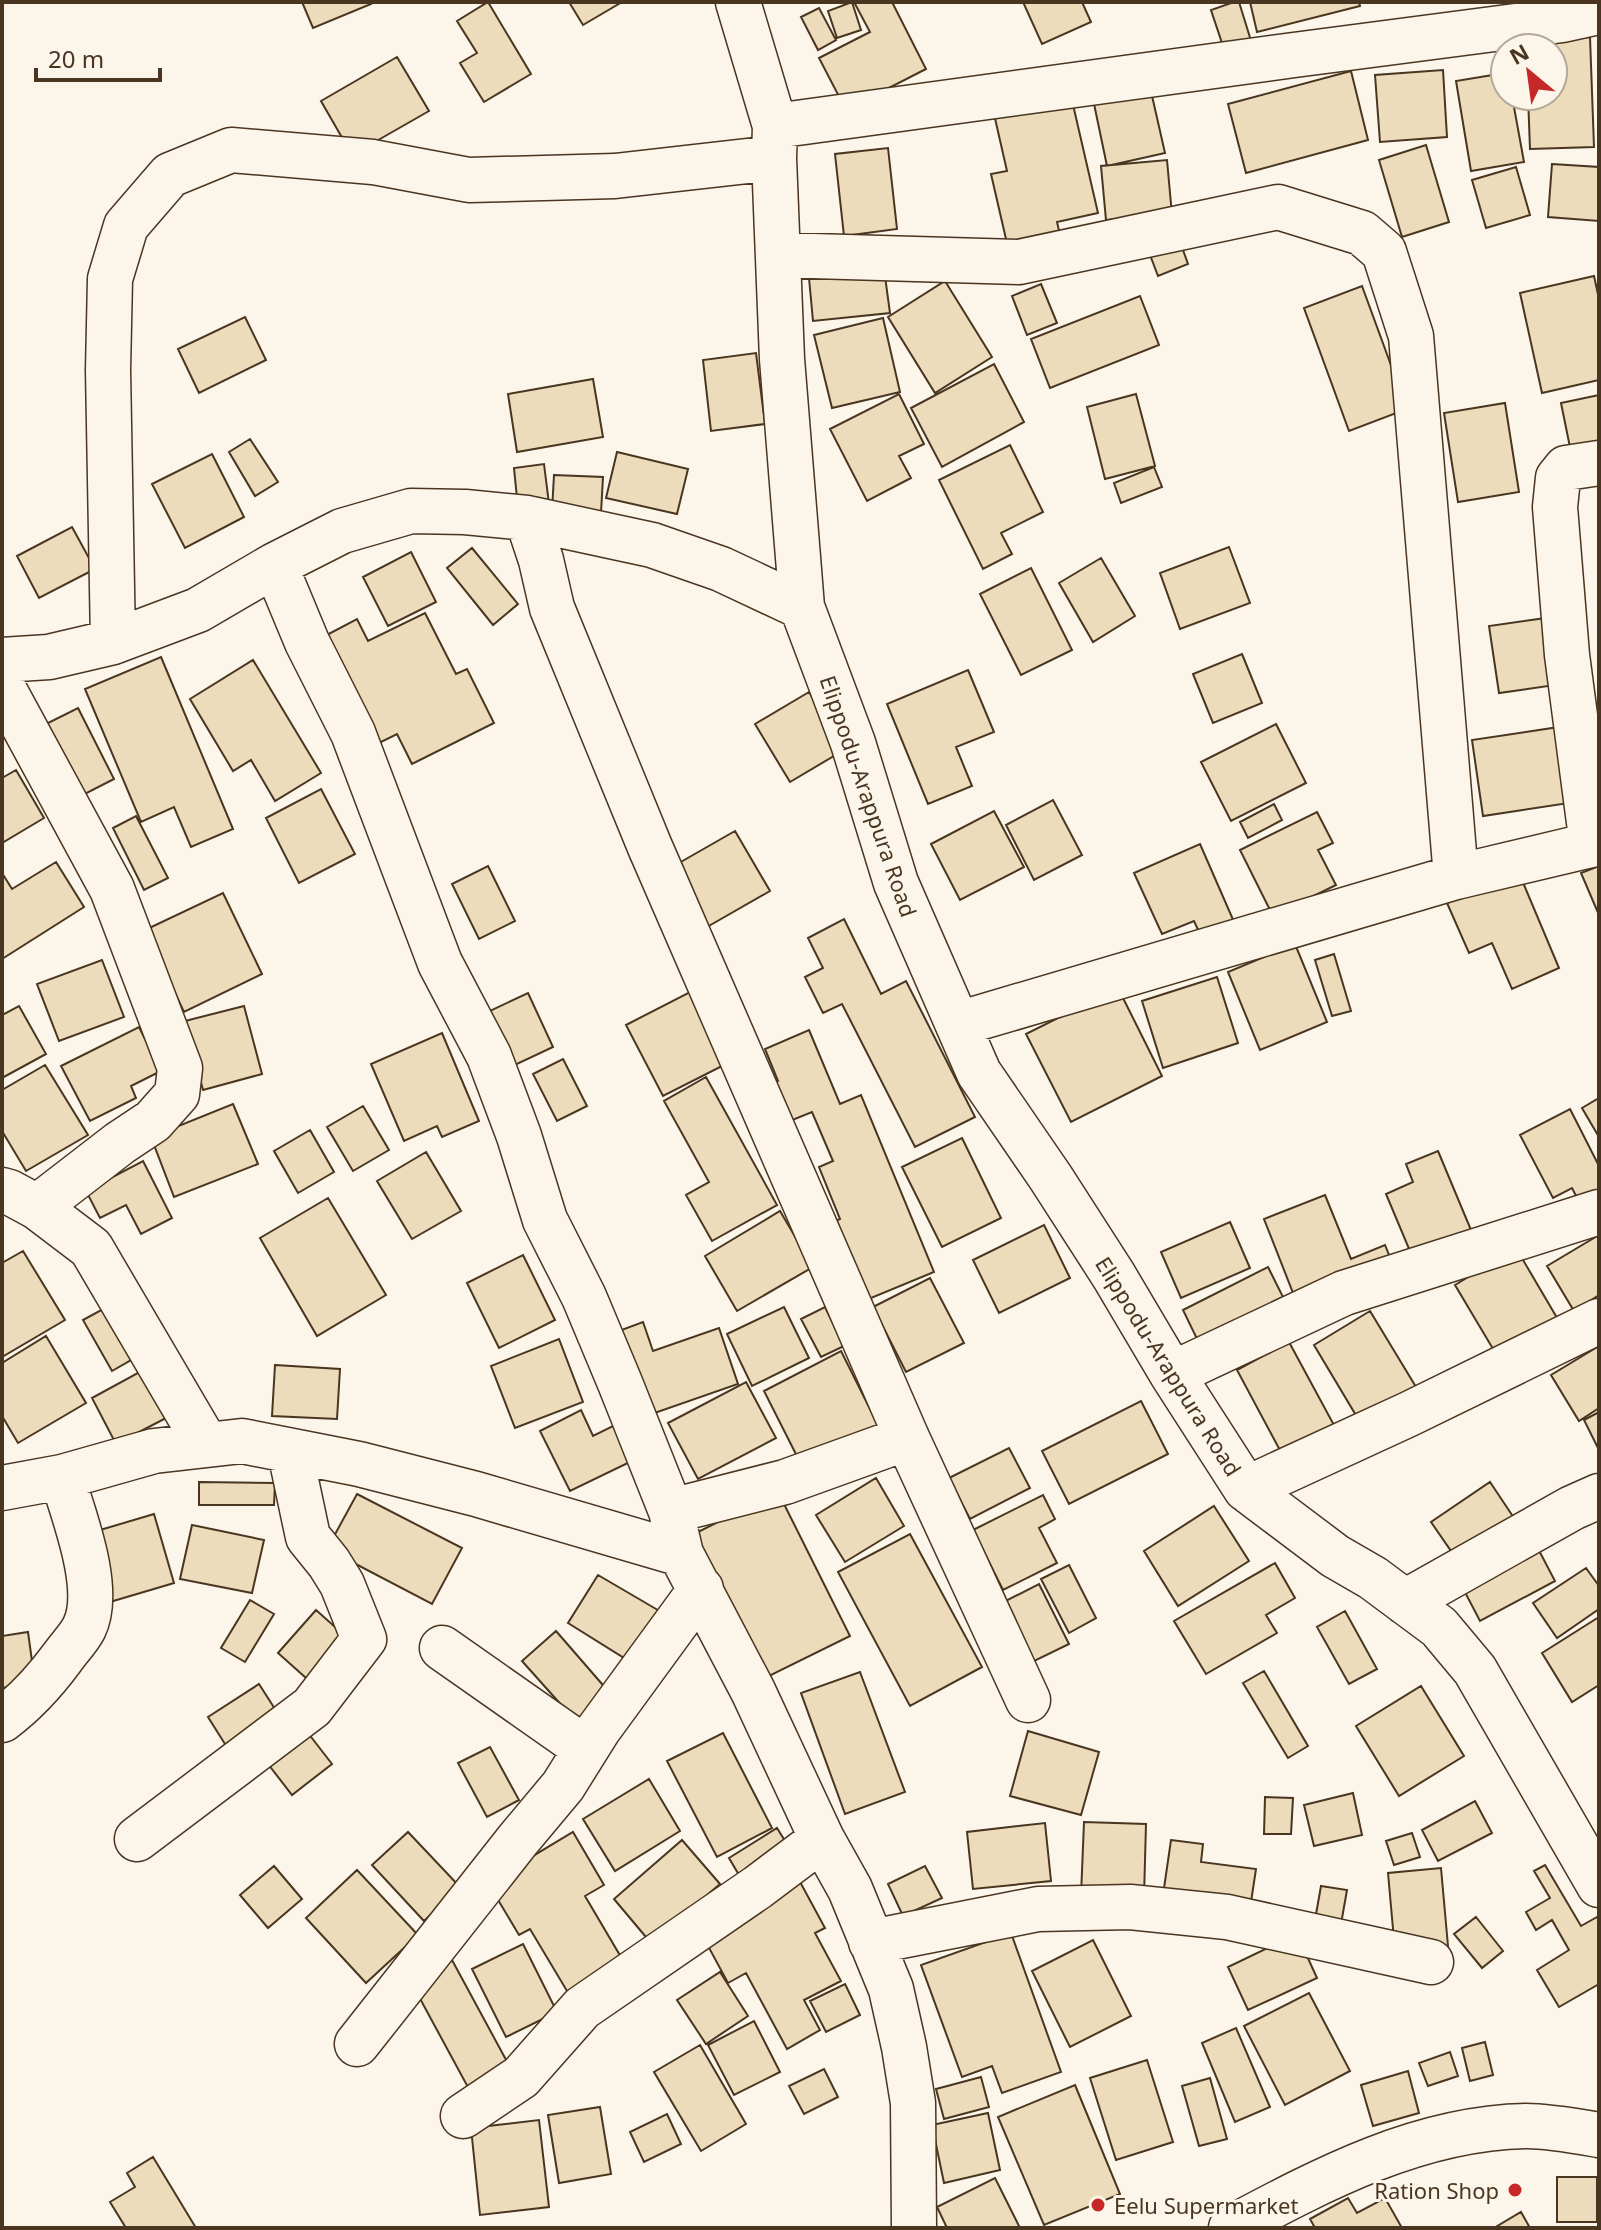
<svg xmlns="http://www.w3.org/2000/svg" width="1601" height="2230" font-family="'Noto Sans',sans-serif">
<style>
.building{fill:#ecdcbc;stroke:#4a3520;stroke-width:2}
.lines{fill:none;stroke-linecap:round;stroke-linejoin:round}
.minor-casing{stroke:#4a3520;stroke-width:47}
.minor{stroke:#fbf6e9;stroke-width:44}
.poi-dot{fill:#c62828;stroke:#fbf6e9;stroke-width:3}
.labels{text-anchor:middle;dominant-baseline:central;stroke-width:6;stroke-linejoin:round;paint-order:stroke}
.street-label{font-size:22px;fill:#4a3520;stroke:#fbf6e9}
.poi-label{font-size:22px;fill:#4a3520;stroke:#fbf6e9;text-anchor:end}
</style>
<rect width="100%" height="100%" fill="#fbf6e9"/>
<!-- building -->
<path class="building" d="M302,2h68l1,2 -58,24z
M488,2l43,72 -47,28 -24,-39 17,-10 -20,-32z
M569,2h53l-39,23z
M852,2l9,28 -24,8 -9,-27z
M854,2h38l34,67 -80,41 -27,-52 51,-26z
M1023,2h59l9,20 -49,22z
M1234,2h5l13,42 -27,8 -14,-42z
M1250,2h109l1,4 -103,26z
M819,8l17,32 -18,10 -17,-33z
M1590,37l4,110 -64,2 -2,-53h25v-48h-26l-1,-9z
M397,57l32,54 -77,44 -31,-54z
M1443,70l4,67 -67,5 -5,-67z
M1351,71l17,69 -122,33 -18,-69z
M1505,73v23h7l12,66 -53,9 -15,-90z
M1150,87l15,66 -58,13 -14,-67z
M1071,96l27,117 -41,9 4,17 -52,13 -18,-78 16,-3 -13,-57z
M1426,145l23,77 -47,15 -23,-77z
M888,148l9,81 -53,7 -9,-82z
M1167,160l5,55 -66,5 -5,-54z
M1552,164l47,3v54l-51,-4z
M1516,167l14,48 -44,13 -14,-48z
M1178,236l10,28 -30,12 -11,-29z
M884,269l6,44 -77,8 -4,-43z
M1594,276l5,23v81l-57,13 -22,-100z
M945,281l47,76 -57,36 -47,-76z
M1041,284l16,39 -30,12 -15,-39z
M1362,286l45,123 -58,22 -45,-123z
M1140,296l19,49 -109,43 -19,-49z
M245,317l21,43 -67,33 -21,-44z
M883,318l17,74 -68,16 -18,-73z
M756,353l9,71 -54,7 -8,-71z
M994,364l30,58 -82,45 -31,-59z
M593,379l10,58 -86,15 -9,-58z
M899,394l25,50 -25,12 12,22 -44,23 -37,-72z
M1136,394l19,72 -50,13 -18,-72z
M1599,395v61l-26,6 -12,-59z
M1505,403l14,89 -61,10 -14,-89z
M250,439l28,43 -23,14 -26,-44z
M1010,445l33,67 -42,21 11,21 -29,15 -44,-89z
M617,452l71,17 -11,45 -71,-16z
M212,454l32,63 -59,31 -33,-64z
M544,464l5,40 -31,4 -4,-40z
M1154,467l8,20 -41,16 -7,-20z
M554,475l49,2 -2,36 -49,-2z
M72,527l23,42 -56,29 -22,-42z
M1229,547l21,56 -70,26 -20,-56z
M472,548l46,56 -25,21 -46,-57z
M411,552l25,50 -48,24 -25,-49z
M1101,558l34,58 -42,26 -34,-59z
M1031,568l41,82 -51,25 -41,-81z
M425,613l31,61 11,-5 27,54 -82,41 -15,-30 -22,11 -54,-107 36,-19 11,22z
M1553,617l9,67 -63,9 -10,-67z
M1242,654l20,49 -49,20 -20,-49z
M161,657l72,172 -42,18 -17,-40 -33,15 -56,-133z
M253,660l68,113 -46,28 -24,-41 -18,11 -43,-72z
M968,670l26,62 -38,15 16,39 -44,18 -41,-100z
M809,692l35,58 -54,32 -35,-58z
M78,708l36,71 -37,19 -37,-71z
M1276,724l30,59 -75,38 -30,-59z
M1559,727l10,76 -86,13 -11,-76z
M16,770l28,48 -42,25v-65z
M321,789l34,65 -56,29 -33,-65z
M1053,800l29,55 -48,25 -28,-55z
M1274,804l8,16 -34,18 -8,-16z
M994,811l30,56 -64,33 -29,-56z
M1317,812l16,31 -15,7 18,35 -63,31 -33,-66z
M136,816l32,62 -24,12 -31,-62z
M735,831l35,60 -63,36 -35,-60z
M1200,844l38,87 -33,14 -11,-24 -32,13 -28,-61z
M56,862l28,45 -82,52v-86l10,16z
M488,866l27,55 -36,18 -27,-55z
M1599,866v49l-18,-42z
M1519,873l40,95 -47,21 -20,-46 -23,10 -22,-50z
M223,893l39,81 -78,38 -39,-82z
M844,919l37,75 25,-13 69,136 -60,30 -73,-143 -19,9 -18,-36 18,-9 -15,-30z
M1295,944l32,78 -67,28 -32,-78z
M1334,954l17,57 -19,5 -17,-56z
M102,960l22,57 -65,24 -22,-57z
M1217,977l21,66 -75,25 -21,-67z
M1118,988l44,88 -91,46 -45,-88z
M692,991l36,72 -65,33 -37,-71z
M528,993l25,54 -53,25 -25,-54z
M19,1006l27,48 -44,24v-63z
M244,1006l18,68 -59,16 -18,-69z
M139,1027l22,44 -30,15 5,12 -46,23 -29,-55z
M809,1030l31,74 21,-9 73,177 -75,31 -33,-78 14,-6 -21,-52 14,-6 -21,-49 -37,15 -16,-39 19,-7 -13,-32z
M442,1033l37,88 -37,16 -5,-11 -33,15 -33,-77z
M563,1059l24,47 -30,15 -24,-47z
M45,1065l43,70 -62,36 -24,-40v-41z
M706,1077l71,128 -65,36 -26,-46 23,-13 -45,-81z
M1599,1098v39l-17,-29z
M233,1104l25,60 -84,33 -23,-60z
M363,1106l26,44 -36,21 -26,-44z
M1570,1109l29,57v43l-13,6 -14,-27 -19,10 -33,-63z
M310,1130l24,42 -36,21 -24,-42z
M962,1138l39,80 -59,29 -40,-80z
M1438,1151l33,79 -59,26 -26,-62 27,-12 -7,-18z
M426,1152l35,59 -49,28 -35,-58z
M143,1161l29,57 -31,16 -15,-29 -26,13 -14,-27z
M1325,1195l26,64 34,-14 6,15 -96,38 -31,-79z
M328,1198l58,97 -69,41 -57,-98z
M780,1211l33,56 -76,44 -32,-55z
M1230,1222l20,46 -69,30 -20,-46z
M1044,1225l26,53 -71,35 -26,-53z
M1599,1235v60l-25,16 -27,-45z
M1516,1248l44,75 -61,36 -44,-74z
M23,1251l42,69 -63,37v-94z
M523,1255l32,65 -56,28 -32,-65z
M1268,1267l15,30 -85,44 -15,-31z
M930,1278l34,65 -58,29 -33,-65z
M784,1307l25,51 -57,28 -25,-52z
M825,1307l19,39 -23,11 -20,-38z
M103,1309l28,51 -19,11 -29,-51z
M1370,1311l46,76 -56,35 -46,-77z
M643,1322l10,29 66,-23 19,56 -92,32 -30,-84z
M46,1336l40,67 -68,40 -16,-27v-53z
M559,1339l24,63 -68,26 -24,-62z
M1289,1342l46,85 -52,29 -46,-86z
M1599,1346v62l-20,13 -28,-46z
M841,1351l38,76 -74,45 -41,-81z
M275,1365l65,4 -3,50 -65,-3z
M145,1369l25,47 -54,28 -24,-46z
M746,1382l30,56 -78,41 -30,-56z
M1141,1401l27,53 -99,50 -27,-53z
M581,1410l12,26 22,-11 17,36 -62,30 -30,-60z
M1599,1412v38l-15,-30z
M1009,1448l21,40 -60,31 -21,-41z
M876,1478l28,48 -59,36 -29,-47z
M199,1482l76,1 -1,22h-75z
M1490,1482l28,42 -58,40 -29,-42z
M778,1492l72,144 -85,42 -71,-144z
M357,1494l105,54 -30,56 -105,-55z
M1043,1495l12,24 -16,9 18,35 -54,27 -30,-60z
M1214,1506l35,55 -71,45 -34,-55z
M154,1514l20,69 -64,19 -20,-69z
M192,1525l72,15 -12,53 -72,-14z
M910,1534l72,133 -72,39 -72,-134z
M1533,1539l22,42 -75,40 -22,-42z
M1275,1563l20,35 -29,17 11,18 -71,41 -32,-53z
M1069,1565l27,53 -27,15 -28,-54z
M1586,1568l13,18v23l-42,29 -24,-35z
M598,1575l70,41 -31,50 -69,-43z
M1039,1584l30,60 -43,21 -30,-59z
M250,1600l24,14 -29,48 -24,-14z
M316,1610l37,33 -38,43 -37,-33z
M1345,1611l32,58 -28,15 -32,-57z
M1599,1617v68l-27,17 -30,-49z
M556,1631l59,68 -34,28 -59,-66z
M28,1632l7,51 -33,5v-52z
M1264,1671l44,75 -20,12 -45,-75z
M860,1672l45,120 -60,22 -44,-121z
M259,1684l23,36 -52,32 -22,-35z
M1421,1686l43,70 -65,40 -43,-70z
M1028,1731l71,21 -18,63 -71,-19z
M308,1733l24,31 -40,31 -24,-31z
M723,1733l49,95 -55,29 -50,-96z
M490,1747l29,53 -32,17 -29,-54z
M649,1779l31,52 -65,40 -32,-52z
M1353,1793l9,42 -48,11 -10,-41z
M1265,1797l28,1 -2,36h-27z
M1475,1801l17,32 -54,28 -16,-31z
M1084,1822l62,2 -2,73 -63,-1z
M1045,1823l6,58 -78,8 -6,-57z
M777,1828l13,21 -48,31 -13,-22z
M408,1832l52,55 -36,34 -52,-56z
M573,1832l31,53 -19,11 43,73 -55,32 -43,-72 -11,6 -31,-52z
M1412,1833l8,24 -26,8 -8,-24z
M682,1840l38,44 -69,59 -37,-44z
M1171,1840l32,4 -2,18 55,7 -7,46 -87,-13z
M1545,1865l36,61 16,-9 2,3v64l-40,23 -22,-37 32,-20 -17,-30 -16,10 -10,-18 24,-14 -16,-27z
M274,1866l28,33 -34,29 -28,-33z
M925,1866l17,32 -39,18 -15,-32z
M1441,1868l7,78 -53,5 -7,-78z
M357,1870l61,65 -52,48 -60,-65z
M799,1880l26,48 -10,5 26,48 -37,19 16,30 -33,19 -41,-76 -18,10 -27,-50z
M1321,1886l26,4 -6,34 -26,-4z
M1476,1917l27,34 -21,17 -28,-34z
M1011,1933l50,139 -59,21 -10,-27 -30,11 -41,-112z
M1297,1934l20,44 -69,32 -20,-43z
M1093,1940l38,76 -61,31 -38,-76z
M523,1944l34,68 -51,25 -34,-68z
M452,1960l59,109 -41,22 -59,-109z
M720,1972l28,44 -42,28 -29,-44z
M845,1984l15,31 -34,17 -16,-31z
M1309,1993l41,78 -65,34 -41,-79z
M754,2021l26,51 -46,23 -26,-50z
M1236,2028l34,79 -35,15 -33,-79z
M1485,2042l8,33 -23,6 -8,-33z
M700,2045l46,79 -45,27 -47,-79z
M1450,2052l8,24 -30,10 -9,-23z
M1147,2060l26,82 -57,18 -26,-82z
M824,2069l14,28 -34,17 -15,-28z
M1408,2071l11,42 -46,13 -12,-41z
M981,2077l8,30 -45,12 -8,-30z
M1210,2078l17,61 -28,7 -17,-60z
M1075,2085l45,109 -76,31 -46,-108z
M600,2107l11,67 -52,9 -11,-68z
M988,2113l12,57 -56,13 -12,-58z
M667,2114l14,30 -37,18 -14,-30z
M539,2120l10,87 -69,8 -9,-87z
M153,2157l43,71h-70l-16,-26 25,-15 -8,-14z
M1557,2177h40v45h-40z
M995,2178l25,50h-73l-10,-21z
M1348,2198l9,15 28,-15 17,30h-87l-5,-9z
M1521,2212l9,16h-36z"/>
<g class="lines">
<!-- minor casing -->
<g class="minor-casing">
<path id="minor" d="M738,2l37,124 -1,32 8,201 20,248
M775,126l519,-71 268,-35 37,-8
M778,255l241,7 259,-55 84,26 22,19 27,84 45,541
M527,518l14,42 11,48 98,239 257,591 121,262
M275,565l32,77 46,91 87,230 49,93 30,80 26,84 39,77 36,86 51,128 10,43 72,137 69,148 28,50 41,100 13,58 9,56 1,125
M113,642l-5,-272 2,-91 16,-53 44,-51 61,-25 142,12 96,18 146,-4 159,-18
M2,660l47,-3 64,-15 85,-32 77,-45 67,-34 69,-20 54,1 62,6 125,27 69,24 81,38 51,136 43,140 83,190 72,105 63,98 58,98 74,115 89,67 38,22 66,49 36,43 124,215
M2,686l110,203 68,179 -3,26 -24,27 -33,22 -83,64 -28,-15 -7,-2
M1592,845l-25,-190 -12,-148 3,-29 8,-10 33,-5
M958,1024l498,-147 143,-34
M37,1207l54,41 115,196
M1172,1374l172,-81 255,-81
M2,1488l60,-11 92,-26 88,-10 117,23 117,30 205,60
M1246,1489l163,-75 190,-93
M671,1511l114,-29 122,-44
M1405,1602l167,-94 27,-12
M442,1648l144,101
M2,1720c23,-17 43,-39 60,-62 7,-10 17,-20 22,-30 19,-38 -10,-112 -22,-151
M137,1839l175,-132 52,-68 -22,-55 -13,-21 -21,-26 -18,-85
M871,1942l167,-33 92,-2 97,10 204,45
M357,2044l160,-203 46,-55 35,-56 103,-141
M463,2116l58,-39 61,-69 176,-121 64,-48
M1231,2228c92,-49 188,-100 295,-102 23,0 50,5 73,9"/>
</g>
<!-- minor -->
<use href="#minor" class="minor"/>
</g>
<!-- markers -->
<g class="poi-dot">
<circle cx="1515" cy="2190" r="8"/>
<circle cx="1098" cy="2205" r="8"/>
</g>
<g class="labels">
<!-- street labels -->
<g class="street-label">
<text transform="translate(869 796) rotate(71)">Elippodu-Arappura Road</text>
<text transform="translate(1169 1366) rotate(58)">Elippodu-Arappura Road</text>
</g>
<!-- poi labels -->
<g class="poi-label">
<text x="1499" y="2190">Ration Shop</text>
<text x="1114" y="2205" text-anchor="start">Eelu Supermarket</text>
</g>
</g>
<!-- border -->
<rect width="1601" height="2230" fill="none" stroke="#4a3520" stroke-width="8"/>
<!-- north arrow -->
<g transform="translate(1529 72) rotate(331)"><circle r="38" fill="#fbf6e9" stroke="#b4a999" stroke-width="2"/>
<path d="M0-6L14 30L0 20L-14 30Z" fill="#c62828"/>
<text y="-12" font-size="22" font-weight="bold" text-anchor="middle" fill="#4a3520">N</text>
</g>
<!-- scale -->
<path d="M36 68v12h124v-12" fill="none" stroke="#4a3520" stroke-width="4"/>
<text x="48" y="68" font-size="24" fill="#4a3520" stroke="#fbf6e9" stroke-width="6" paint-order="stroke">20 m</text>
</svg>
